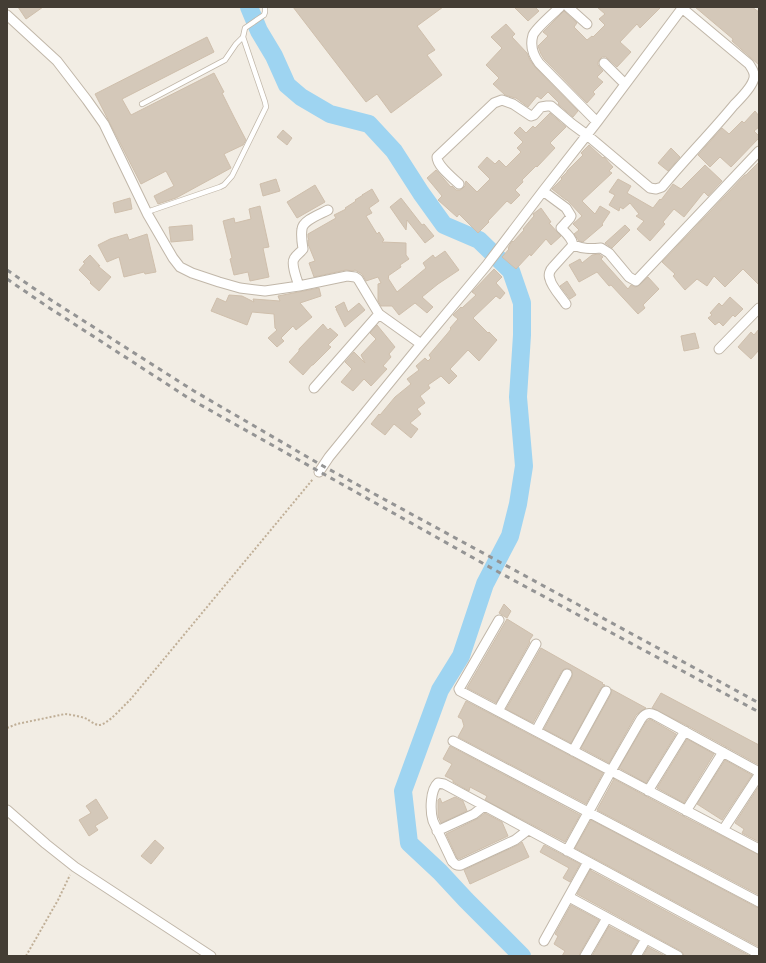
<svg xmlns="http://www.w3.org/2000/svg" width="766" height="963" font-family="'PT Sans',sans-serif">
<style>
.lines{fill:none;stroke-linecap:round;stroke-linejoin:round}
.river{stroke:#9ed4f1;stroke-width:18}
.building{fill:#d4c8b9;stroke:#cfbfac}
.service-casing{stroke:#c1b7a9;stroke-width:6}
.minor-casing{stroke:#c1b7a9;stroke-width:11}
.path{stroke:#c0af97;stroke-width:2;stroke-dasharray:2 2;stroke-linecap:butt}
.service{stroke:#fff;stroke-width:4.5}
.minor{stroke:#fff;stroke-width:9}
.rail{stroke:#949494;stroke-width:3;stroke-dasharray:5 5;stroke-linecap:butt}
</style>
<rect width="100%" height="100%" fill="#f2ede4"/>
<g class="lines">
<!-- river -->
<path class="river" d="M249,7l10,24 15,25 13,29 14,12 29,17 39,10 25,27 27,42 23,32 35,15 32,31 11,32v32l-4,62 6,69 -6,38 -8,32 -25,48 -24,72 -21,34 -37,101 6,52 31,29 26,28 56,56"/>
</g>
<!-- building -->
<path class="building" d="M18,7h25l-17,12z
M293,7h150l-26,19 18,24 -8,5 15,20 -51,38 -14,-19 -11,8z
M514,7h21l4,4 -11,10z
M597,7h64l-21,21 -3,-4 -17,18 11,10 -14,15 -11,-10h-4l-2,2 -2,3v3l5,6 -6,6 6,5 -10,10 2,2 -8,9 -43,-44 -3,-5 -3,-8 10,-10 -5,-4 21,-21 13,12 -3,4 13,13 5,-4 1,1 12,-12 -6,-6 6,-5z
M695,7h57l7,5v53l-27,-24 1,-2z
M506,24l9,10 -3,3 15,16 3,7 5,7 43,44 -5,6 -15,-13 1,-1 -11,-11 -7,7 -4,-3 -9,11 -12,-9h-1l-10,-3 -12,-11 6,-6 -13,-13 16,-17 -11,-11z
M207,37l7,15 -92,47 9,16 83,-42 10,19 -2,1 12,24 12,23 -3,5 -19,9 7,14 -55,30 -18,6 -4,-8 20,-10 -8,-15 -25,13 -46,-90z
M755,111l4,5v11l-5,4 5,5v2l-28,29 -11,-10 -10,10 -12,-12 24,-27 7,6 13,-13 2,2z
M550,113l16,14 -16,16 5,5 -18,19 -1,-1 -14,14 1,2 -8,8 5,5 -9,9 -4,-3 -19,20 1,1 -11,11 -19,-19 -2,3 -19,-17 4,-4 -15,-18 9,-8 15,17 1,-1 4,4h4l3,-2 2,-2v-3l1,-2 11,11 13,-13 -12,-12 9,-10 8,7 4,-4 7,7 15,-15 -4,-4 6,-6 -9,-9 6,-6 6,6 7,-7 2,2z
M283,130l9,8 -5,7 -10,-8z
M589,145l14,13 1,-1 9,10 -4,4 3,2 -30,28 13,13 5,-8 10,6 -8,12 1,1 -20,17 -4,-1 -5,-7 5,-4 -6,-6 9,-8 -15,-16h-1l-14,-11 10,-10 -1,-1 6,-6v-1l16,-16 -2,-2z
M671,148l9,9 -12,14 -10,-8z
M759,162v123l-16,-16 -18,18 -11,-11 -7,10 -10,-7 -12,11 -12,-14 2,-2 -13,-12 83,-87h1z
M705,165l17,16 -14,15 -4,-4 -20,25 -10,-8 -11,13 2,2 -15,17 -13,-12 7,-8 -8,-5 3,-2 -9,-11 -7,6 -3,-2 -1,4 -10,-6 6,-10 -6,-3 9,-13 13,7 -4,7 26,15 7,-9 1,1 12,-16 8,5z
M276,179l4,12 -17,5 -3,-12z
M315,185l10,17 -28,16 -10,-16z
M372,189l7,12 -10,7 3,5 -6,3 11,18 2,-2 5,8 -2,2 24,1v12l3,4 -9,6 1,2 -13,9 1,1 -1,1 9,14 29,-24 -3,-5 10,-8 2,3 10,-7 14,19 -21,14 -16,13 11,10 -6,6 -12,-10 -16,12 -7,-9h-11l-3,-5v-17l3,-1 -3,-6 -12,4 -4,-7 -7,-4 -2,1 -7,-1 -32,7 -5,-14 6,-2 -7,-17v-4h1l-1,-3v-3l28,-16 -2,-3 12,-6 -1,-1 11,-7 -1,-1 8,-5h-1z
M130,198l2,11 -17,4 -2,-10z
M401,198l21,27 2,-1 10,12 -9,7 -18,-23 -1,10 -16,-23z
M260,206l9,41 -6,1 6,29 -19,4 -2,-9 -14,3 -4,-16 2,-1 -9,-37 11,-3 1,5 16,-4 -2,-10z
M541,208l10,14 -2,1 12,13 -10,9 -5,-6 -15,17 -1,-2 -14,15 -14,-12 7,-8 -1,-1 4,-7 1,1 11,-12 -1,-1 11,-13 -1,-2z
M192,225l1,15 -22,2 -2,-15z
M625,225l5,5 -18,18 -7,-5z
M127,234l2,6 18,-6 9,38 -11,2 -1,-2 -20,5 -5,-20 -12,5 -9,-17 12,-6z
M599,254l4,3 -2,2 27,30 3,-4 4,2 3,-1 10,-9 11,12 -16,16 2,3 -7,6 -27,-29 -2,1 -12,-14 -18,10 -10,-17 11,-6 2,4 10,-8z
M90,255l10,11h-2l13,11 -12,14 -9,-8 1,-1 -12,-12 6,-7 -2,-1z
M494,269l8,8 -6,6 9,10 -5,6 -4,-3 -23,22 15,15 1,-1 8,8 -18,21 -11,-11 -18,19 7,7 -8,8 -8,-8 -13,9 2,3 -10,8 5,7 -8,6 4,5 -11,9 8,6 -7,9 -17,-14 -9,11 -14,-11 8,-10 1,1 15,-18 16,-13 -4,-5 12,-9 -3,-4 9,-8 3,3 3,-3 -2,-3 18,-21 4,-5 -1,-1 8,-9 -5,-4 8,-8 1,1 14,-13 -4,-3z
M567,281l9,14 -6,4 -10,-13z
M319,288l2,8 -21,7 12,14 -16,13 -3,-4 -12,12 3,3 -7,6 -9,-9 9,-8 -2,-2 -1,-14 -22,-2 -5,13 -36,-14 6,-13 9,4 3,-7 13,1 12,6 -1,-3 27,2 -2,-5z
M730,297l13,12 -8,8 -2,-2 -10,11 -4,-4 -4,3 -7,-7 4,-3 -2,-2 9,-10 3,3z
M344,302l4,10 11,-9 6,7 -20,17 -9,-18h1l-2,-2z
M323,324l5,6 2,-2 8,7 -10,10 3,2 -18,18h-1l-9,10 -14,-13 10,-11v-2z
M377,325l18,22 -6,7 2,3 -8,9 4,3 -16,17 -7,-7 -11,12 -12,-9 11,-13 -7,-7 9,-10 11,11 -4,-8 15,-16 -6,-6z
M759,329v21l-8,9 -13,-12 13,-15 3,3z
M695,333l4,15 -15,3 -3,-15z
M504,604l7,7 -4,7 -8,-5z
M507,619l26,16 -4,6 1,1 -34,61 -29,-15z
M541,648l62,35 -1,1 3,1 -4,3 -30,55 -27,-14 28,-52v-6l-2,-2h-6l-2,2 -29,52 -27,-14z
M611,689l35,19 -5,3 -5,4 -27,48 -28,-15 30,-54z
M661,693l98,52v20l-71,-39 -36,-18z
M466,701l137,72 -17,31 -128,-67 6,-11 -2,-7 -4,-2z
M650,719l26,15 -30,49 -27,-15 27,-46z
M687,739l27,15 -30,49 -27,-15z
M450,746l130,69 -15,27 -80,-42 2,-4 -17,-9 -1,4 -16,-9v-2l-8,-4 7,-12 -9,-5z
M725,760l27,15 -30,45 -25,-16z
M614,779l69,37 76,39v40l-162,-85z
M759,786v56l-17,-9 2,-4 -9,-6z
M455,797l8,4 4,10 -26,12 -3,-7v-16l2,-2 2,5z
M96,799l12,19 -13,8 3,4 -9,6 -10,-16 12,-7 -5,-7z
M485,813l17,9 6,14 -49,23 -2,-1 -11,-24 31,-15z
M591,820l165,87 3,1v39l-184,-99z
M155,840l9,8 -13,16 -10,-8z
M522,842l7,15 -59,27 -6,-14 54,-25z
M544,845l36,19 -10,18 -7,-4 6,-10 -29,-16z
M590,870l87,47 73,39h-66l-1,-3 -2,-2 -104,-57z
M571,905l28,15 -19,33 -1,3h-17l3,-5 -11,-7 4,-8 -3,-2z
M609,926l29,15 -7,12 -1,3h-38z
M648,947l17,9h-22z"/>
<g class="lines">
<!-- service casing -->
<g class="service-casing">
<path id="service" d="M142,104l83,-44 11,-16 7,-7 2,-9 19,-13 1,-3v-5
M147,212l73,-25 4,-2 8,-9 34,-69 -1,-5 -22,-65"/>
</g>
<!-- minor casing -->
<g class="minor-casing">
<path id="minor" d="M560,7c-6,6 -24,21 -27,28 -3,10 0,20 6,28l58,59
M568,7l19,17
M7,15l50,46 30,39 17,24 44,91 25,43 7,9 12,6 27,9 21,6 25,3 34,-5 48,-10 8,1 3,2 21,35 42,30
M604,63l21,21
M459,184c-6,-6 -22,-18 -22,-27l57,-54 8,-3 11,4 18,12 3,-1 7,-8 6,-1h4l21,18 15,11 63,53 6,1 6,-2c23,-28 49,-54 72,-82 6,-6 16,-16 19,-24 3,-6 0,-11 -4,-17l-67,-56
M543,191l23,17 5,8 -1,2 -8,9 -1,1c5,5 11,10 12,17l-20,22c-3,3 -5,8 -3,12 1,7 12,19 16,25
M573,245c11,4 16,4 28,3l8,5 20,24 7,4 123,-130
M299,286c-2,-6 -8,-22 -5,-27 2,-4 6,-6 9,-10 -1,-6 -2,-14 -1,-20 1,-9 19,-15 26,-19
M719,349l40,-41
M314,388l65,-74
M319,472l10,-15 92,-113 65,-78 57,-75 54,-69 86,-115
M499,620l-40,69 1,2 299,158
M498,711l38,-67
M536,731l31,-57
M453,741l306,161
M573,751l33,-60
M648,791l37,-60
M7,810l39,34 29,23 136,89
M686,811l37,-59
M528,830l-13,10 -54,25c-5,1 -6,-1 -9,-4l-19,-40c-3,-10 -3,-31 5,-38l6,1c105,57 210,113 315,170
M723,830l36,-55
M437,831l37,-17 10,-8
M567,851l44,-80 30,-52c4,-6 8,-7 14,-4l104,57
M569,897l109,59
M544,941l44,-79
M585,956l22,-38
M636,956l10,-17"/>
</g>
<!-- path -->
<path class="path" d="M7,728l10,-4 48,-10c7,1 15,2 22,5 3,2 7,5 11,6 9,1 25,-19 32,-25l183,-221
M26,956l32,-56 12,-25"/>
<!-- service -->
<use href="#service" class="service"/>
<!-- minor -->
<use href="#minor" class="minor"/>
<!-- rail -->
<path class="rail" d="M7,270l44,30 143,91 129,75 436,237
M7,279l41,28 142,92 312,175 257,138"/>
</g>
<!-- border -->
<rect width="766" height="963" fill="none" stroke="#443d34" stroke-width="16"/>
</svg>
